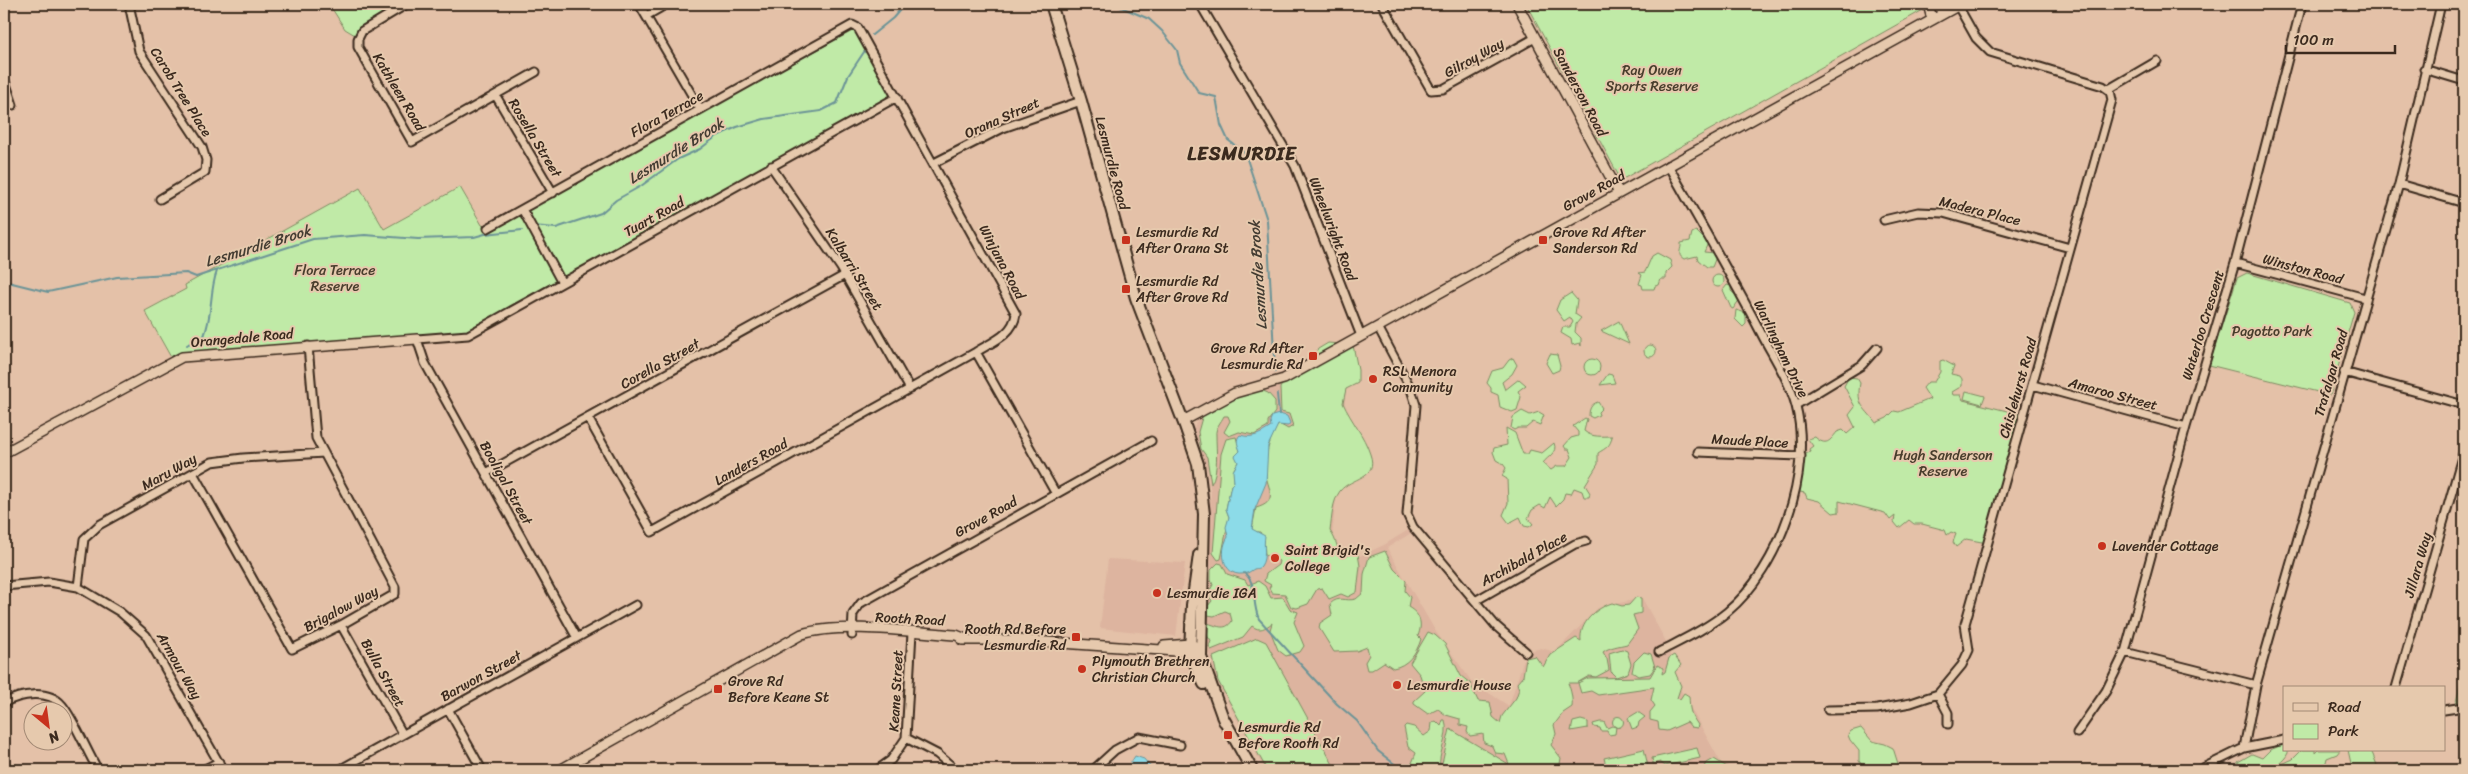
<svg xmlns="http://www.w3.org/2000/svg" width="2468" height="774" font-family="Sriracha,sans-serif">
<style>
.built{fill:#ddb49f}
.green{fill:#c0eaa7;stroke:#7e8a62}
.water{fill:#8cdbe8;stroke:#6c9497}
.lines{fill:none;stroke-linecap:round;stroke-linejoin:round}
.stream{stroke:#6c9497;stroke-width:2}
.minor-casing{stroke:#3b2a1e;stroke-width:11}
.tertiary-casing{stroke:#3b2a1e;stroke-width:12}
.secondary-casing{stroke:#3b2a1e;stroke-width:14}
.minor{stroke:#e6c9ad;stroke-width:7}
.tertiary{stroke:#e6c9ad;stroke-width:9}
.secondary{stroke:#e6c9ad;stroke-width:10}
.poi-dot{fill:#c8321e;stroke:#e6c9ad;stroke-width:2}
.labels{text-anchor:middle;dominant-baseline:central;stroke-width:4;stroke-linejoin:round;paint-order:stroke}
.street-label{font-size:14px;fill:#3b2a1e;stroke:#e6c9ad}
.park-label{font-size:14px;fill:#483d2c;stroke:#e6c9ad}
.poi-label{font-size:14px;fill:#3b2a1e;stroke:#e6c9ad;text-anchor:start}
.water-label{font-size:15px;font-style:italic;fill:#433c32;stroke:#e6c9ad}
.district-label{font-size:19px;font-weight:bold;letter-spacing:1px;fill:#3b2a1e;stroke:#e6c9ad}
</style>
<rect width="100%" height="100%" fill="#e4c1a8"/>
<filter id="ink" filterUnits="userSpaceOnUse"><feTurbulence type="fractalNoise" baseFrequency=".02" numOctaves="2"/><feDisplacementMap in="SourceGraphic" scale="10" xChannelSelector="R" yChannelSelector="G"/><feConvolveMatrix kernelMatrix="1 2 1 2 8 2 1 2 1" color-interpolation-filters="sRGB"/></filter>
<g filter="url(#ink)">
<!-- built -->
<path class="built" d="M1278,381l68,8 -14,149 10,17 7,6 35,-16 29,-18 3,3 -29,18 49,84 36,50 37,24 17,-54 15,-4 14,4 43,-44 44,-10 27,49 4,29 52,94h-460l-49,-89 -10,-46 2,-18 -6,-17 9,-108 -4,-23 -13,-41 2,-6 21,-14 4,-7z
M1108,559l77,4 -9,73 -76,-8z"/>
<!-- green -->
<path class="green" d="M329,4h67l-32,21 -9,10 -10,-6z
M1526,4h396l1,6 -302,170z
M858,28l39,69 -429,238 -295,26 -28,-50 41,-22 -1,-4 175,-97 24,41 76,-42 22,38 6,3z
M1696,231l12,12 -4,9 10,1 2,4 -4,10h-5l-9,-7 -1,-4 -13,3c-8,-4 -2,-10 -3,-16l9,-2 2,-8z
M1657,253l13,7 2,7 -6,6v6h-5l-2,6 -4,1 -1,3h-11l-1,-4 -3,-1 3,-9 -3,-2 6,-1 7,-16z
M2247,273l103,30 4,9 -24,83 -121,-30 28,-87z
M1712 281a6 6 0 1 1 12 0a6 6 0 1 1-12 0Z
M1727,285l4,1v5l9,8 -7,10 -2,-1 -8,-18z
M1571,293l6,7 -2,14 6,4 -5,6 -1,8 6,6v8l-1,-3 -8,2 -1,-6 -10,-6 2,-6h7l3,-5 -3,-5 -6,4 -8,-11 4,-10z
M1736,310l10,3v11l-3,3 -8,-8z
M1619,321l10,23 -28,-13z
M1328,343l25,2 5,25v13l-12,6 -3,14c8,18 21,32 27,51 9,25 -19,23 -30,37 -8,11 -8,26 -10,40 7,9 7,20 13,27l12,-6 3,2 2,12 -3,26 -9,5 -7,-3 -12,5 -7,-11 -5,1 -9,15 -11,4 -6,-1 -6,-13 -13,-1 -3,-5 2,-3 -7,-4 2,-7 12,-9 1,-4 -14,-6 -1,-15 -4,-8h-7l-1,-3 4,-21c22,-6 13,-18 10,-32 -4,-13 5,-43 13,-52l9,5 5,-3 -4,-12 -8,-2 -1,-24 3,-5 26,-20 9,-14z
M1644 351a6 6 0 1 1 12 0a6 6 0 1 1-12 0Z
M1550,354l7,1 3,11 -1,4 -7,3 -6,-10z
M1513,358l4,7 -5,9 -10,8 3,8 14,-11 7,6 -8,6 3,6 -4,13 -5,2 -12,-5 -2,-12 -7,-3v-4l-4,-5 5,-12 11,-3 6,-8z
M1584 367a8 8 0 1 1 16 0a8 8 0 1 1-16 0Z
M1943,360l11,6 -3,8 9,2 2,3v7l-10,6 1,3h8l2,5 60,15 -36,128 -21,-4 -10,8 -3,-5 3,-8 -5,-2 -4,3 -2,-5 -23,-6h-8l-5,-4 -10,8 -5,-6 1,-6 -5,4 -5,-7 -46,-12v11l-6,1 -14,-12 -12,-3 -2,-5 -10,-2 6,-35 9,-4 -1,-3 4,-3 -5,-7 7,-2c11,10 15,4 22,-5l6,-2 4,4 8,-7 -6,-12 6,-8 -11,-21 5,-9 8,1 3,5c-4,23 4,23 16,40l11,-5 7,-7 5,1 31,-13 -7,-11 5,-6h6l6,-10v-11z
M1608,374l4,1 3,8 -15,2z
M1258,389l10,4 7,8v11l-7,9v6l-14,8 -15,-3 -10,4 -5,-4 6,-11 -2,-5h-4c-3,6 -9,12 -8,19 0,15 3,36 -5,49l-4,-27 -6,-8 -3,-17 5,-18 43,-23 3,3z
M1966,391l19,5 -3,8 -18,-5z
M1598,402l4,6 -4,4 1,3 -6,3 -4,-2c0,-7 2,-12 9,-14z
M1522,411l8,4 9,-3 5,3 -4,10 -7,-3 -7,6h-8l-4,2 -3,-2 2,-11z
M1585,418l2,1 -3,12c8,7 19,5 28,5 -1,10 -6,12 -14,17v11l-13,21 5,8 -1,4h-5l-2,-6 -8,-3 -3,6 -6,-1 -2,6 -7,7 -6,-9 -5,11 -5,-3 -8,5 -4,8 5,6 -4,3 -5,-1 -4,-9 -11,6 -6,-8 5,-12 -1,-24 -5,-3 4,-8 -3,-4 -7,-4 -3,-8 1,-4 13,-3 -1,-17 9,5 8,21h5l2,-4 12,3 12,-10c4,10 -6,13 -11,20l8,7 6,-4h9l6,-9 -3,-8h-3l-2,-3 7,-8 7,-2v-4l-5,-6z
M1236,437l4,14 -4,4 2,7 -4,7v13l-3,3 -5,24 3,8 -8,42 -3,1 -5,-7 8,-99 5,-15z
M1385,551l9,18 12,12 -1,10 5,6 -2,10c12,7 15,16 10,29l3,3c-4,14 -14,27 -28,29l-9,-6 -12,8h-5l-2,-8 4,-7 -2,-8 -10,4 -23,1 -15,-24 1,-5 12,-8 -2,-11c9,-9 15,-2 26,-5l7,-6 1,-19 5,-17z
M1218,563l4,1 5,10 18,6 3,5 10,-4 7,5 6,12 12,-1 7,12 8,3 -4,10 10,24 -4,6 -14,4 -8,-6 -8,-20 2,-7c-7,5 -12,9 -20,3l-9,11 -32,13 -2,-3 2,-6 -3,-4 -3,-12 2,-2c9,2 18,9 25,-2l-2,-8 -5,-2 -11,5 -6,-1 -1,-8 5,-6 -4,-8 5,-8 -2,-5v-10z
M1636,597l5,1v15l-8,2 5,14 -11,15c-8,2 -18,3 -24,8l4,7 2,11 -13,7 -7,-1 -12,7h-9c3,7 5,17 4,24l-9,6 -9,12 2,9 -5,11 10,13 -2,12h-113l-5,-2 9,-39 57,34 1,3 1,-2 -4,-10 -10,-1 -3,-7 -8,-3 -1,-9 -13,2 -3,-4 1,-5 -8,-2v-6l-14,-4 -8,-6 -10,5 -14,-10v-3l11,-10 -5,-16 -10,-12 18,-31 7,3 10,9 16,32 9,7 8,18 12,1 3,15 7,6 2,-7 14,-18 3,-9 -2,-6 6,-7 3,-18 9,-2 8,11 7,-12 26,-17 5,3c-2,-18 15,-33 31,-38l10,3 7,-1z
M1257,638l9,4 70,128h-69l-49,-89 -5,-24z
M1622,649l5,2 4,13 -3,9 -12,4 -5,-5 -2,-19z
M1644,652l7,2 4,13 -5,7 -12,2 -6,-4 2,-10z
M1674,655l7,10 -6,7 6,14 -4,12 3,1 4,-6 5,3c1,14 0,16 9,29l-1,3 -6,-1 -4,-5 -20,9 -8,-1 -1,-8 -8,-2v-8l5,-6 -4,-6 3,-13 -56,8 -7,-4 -10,2 -3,-10 10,-5 62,-1 7,-12 6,3 -1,6 3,-2 4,-14z
M2464,672v35l-10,2z
M1638,712l7,5 -6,5 -1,5 -6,2 -4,-11z
M1612.5 722a5.5 5.5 0 1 1 11 0a5.5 5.5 0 1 1-11 0Z
M1443,720h2c5,18 -8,32 -5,50h-25l-3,-7 4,-10 -8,-6 -4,-20 2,-2 8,2 10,9 7,-5 1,-8 4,-2 5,5z
M1581,720l7,2v6l-17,3 2,-9z
M1600,722h4l3,6 5,-2 4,1 -1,7 -6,1 -2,-4h-6l-1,-3 -6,-1 -1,-3z
M1861,728l11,13 13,3 8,4 7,22h-34l-7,-9v-10l-9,-11 -2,-5 3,-4z
M2282,745h2v5h4v3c-9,19 -33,17 -50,17v-8l14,-8 10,4 8,-8z
M1697,748l3,10 -35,8 -5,-4 -7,2 -1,-6z
M1644,749l4,17 -41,4 -3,-12z
M2302,750h13v3l3,-3h22l-3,4 -10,4 -3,12h-38l-4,-3v-3l11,-5z
M2348,750h23l8,20h-31l4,-2z
M1714,759l18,11h-28l1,-6z
M2399,763l7,1 4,6h-25z"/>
<!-- water -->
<path class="water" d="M1279,414l8,2 3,7 -2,3 -10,-1 -10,21 -2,37 -11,26 -3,20 13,7c-2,10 2,21 -4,30 -3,3 -3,2 -7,3 -2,1 -4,3 -7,4 -23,7 -29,-21 -19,-36l-2,-10 3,-10 -3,-8 5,-24 3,-3 -1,-11 5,-9 -3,-6 5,-5c-2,-6 -5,-11 0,-16 13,4 20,-1 31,-8l-1,-6 2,-5z
M1135,756l9,3 9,11h-20l-3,-6z"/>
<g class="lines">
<!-- stream -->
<path class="stream" d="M1114,4l35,15 13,12 15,19 3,13 19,30 17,4 5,28 7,15 17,13 22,67 8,151
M872,35l21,-17 12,-14
M533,226l23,2 45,-15 15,-13 25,-14 37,-27 22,-10 17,-13 20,-9 27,-8 57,-8 16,-8 11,-27 16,-24
M4,281l44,11 69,-15 69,-4 10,4 117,-38 52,-4 53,4 56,-2 11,-3 37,-4
M204,336c9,-21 5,-44 13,-65
M187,345l11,-7
M1277,394l2,20
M1244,573c14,10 7,29 15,46l78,85 20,17 21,30 24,19"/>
<!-- minor casing -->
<g class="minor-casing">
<path id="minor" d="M129,4l10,47 63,96 4,13 -1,12 -45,27
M407,4l-45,27 -4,8v8l54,95 124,-70
M639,4l61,105
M1200,4l95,162 66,170
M1382,4l49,86 12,-1 92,-51
M646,16l21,-12
M2424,69l40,12
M4,78l9,27
M2109,89l48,-28
M496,96l57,97
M934,163l69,-35 78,-27
M771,166l70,102 69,121
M2399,184l65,19
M522,209l40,74
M1884,220l34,-8 25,1 127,35
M488,228l364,-203 6,3 158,286c-3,21 -24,28 -40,38l80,142
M2235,263l130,35
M1378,327l33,62 5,16 -9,109 6,13 83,99 30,26
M2344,372l120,33
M2033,385l153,42
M1796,405l66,-40 15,-17
M588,418l64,114 324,-180
M1698,452l103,4
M193,473l99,176 49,-24 54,-31v-7l-79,-149 -8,-92
M486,473l359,-198
M4,586l45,-4 29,5 42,25 26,23 77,135
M78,587l6,-48 15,-14 113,-63 31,-4 81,-5
M1475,601l100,-57 11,-3
M341,625l61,108
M852,635l1,-21 8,-11 290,-162
M577,638l-152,-275 -8,-24 51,-4 429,-238
M1659,652c23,-12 47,-23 68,-40 53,-44 86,-140 69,-206 -7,-27 -24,-51 -36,-75 -29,-56 -61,-110 -92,-166
M2256,685l-131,-33 61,-225 49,-164 67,-259
M2396,688l68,-238
M1938,694l10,19v11
M4,703c16,-9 44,-14 58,2 13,16 25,47 36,65
M448,709l34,61
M1828,710l49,-1 34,-6 27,-9 24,-29 7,-15 -4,-26 147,-524 -2,-9 -7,-5 -113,-34 -14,-14 -18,-32
M2444,710l20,-3
M2077,733l29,-42 19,-39
M906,738l31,16 19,16
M2244,748l12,-63 143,-501 42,-180
M203,770l16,-8
M339,770l297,-165
M877,770l14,-10 15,-22 6,-106
M1093,770l22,-20 24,-13 41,8
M2199,770l45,-22 40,-8"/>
</g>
<!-- tertiary casing -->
<g class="tertiary-casing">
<path id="tertiary" d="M1517,4l102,189
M1928,4l4,15
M1938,4l5,10
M1183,421l52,-28 49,-14 677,-375
M4,453l178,-96 235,-18
M962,640h57l171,12 10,-4
M1164,646l26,-2 5,2
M560,770l242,-136c39,-12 111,-2 154,1l10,4"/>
</g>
<!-- secondary casing -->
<g class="secondary-casing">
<path id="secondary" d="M1051,4l30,97 55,197 49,128 13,38 6,50 -3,143 23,64
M1199,555l-7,50 -2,47 14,32
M1222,716l30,54"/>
</g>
<!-- minor -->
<use href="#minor" class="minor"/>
<!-- tertiary -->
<use href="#tertiary" class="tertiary"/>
<!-- secondary -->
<use href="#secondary" class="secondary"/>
</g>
</g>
<!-- markers -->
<g class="poi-dot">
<rect x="1121" y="235" width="10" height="10" rx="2.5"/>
<rect x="1538" y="235" width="10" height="10" rx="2.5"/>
<rect x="1121" y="284" width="10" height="10" rx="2.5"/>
<rect x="1308" y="351" width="10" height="10" rx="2.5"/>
<circle cx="1373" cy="379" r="5"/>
<circle cx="2102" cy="546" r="5"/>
<circle cx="1275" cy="558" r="5"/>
<circle cx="1157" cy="593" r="5"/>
<rect x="1071" y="632" width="10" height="10" rx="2.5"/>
<circle cx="1082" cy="669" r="5"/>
<circle cx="1397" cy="685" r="5"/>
<rect x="713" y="684" width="10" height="10" rx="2.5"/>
<rect x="1223" y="730" width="10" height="10" rx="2.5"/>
</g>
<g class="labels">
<!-- street labels -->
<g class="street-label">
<text transform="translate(1474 58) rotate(-29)">Gilroy Way</text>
<text transform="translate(181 92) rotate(58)">Carob Tree Place</text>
<text transform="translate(399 92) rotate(59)">Kathleen Road</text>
<text transform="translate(1580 92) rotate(62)">Sanderson Road</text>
<text transform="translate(667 114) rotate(-29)">Flora Terrace</text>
<text transform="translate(1002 118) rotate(-24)">Orana Street</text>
<text transform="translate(535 138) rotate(59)">Rosella Street</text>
<text transform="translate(1112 163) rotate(75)">Lesmurdie Road</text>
<text transform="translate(1594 191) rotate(-29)">Grove Road</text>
<text transform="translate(1980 211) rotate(14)">Madera Place</text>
<text transform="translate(654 217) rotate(-29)">Tuart Road</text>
<text transform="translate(1333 229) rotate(69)">Wheelwright Road</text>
<text transform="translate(1002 262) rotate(62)">Winjana Road</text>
<text transform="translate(854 269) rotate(58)">Kalbarri Street</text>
<text transform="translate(2303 269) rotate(15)">Winston Road</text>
<text transform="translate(2203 325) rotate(-73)">Waterloo Crescent</text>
<text transform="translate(242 338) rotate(-5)">Orangedale Road</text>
<text transform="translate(1781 349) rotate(64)">Warlingham Drive</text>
<text transform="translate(660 364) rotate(-29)">Corella Street</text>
<text transform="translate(2331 373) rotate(-74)">Trafalgar Road</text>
<text transform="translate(2018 388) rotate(-74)">Chislehurst Road</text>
<text transform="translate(2113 394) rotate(15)">Amaroo Street</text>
<text transform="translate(1750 441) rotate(3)">Maude Place</text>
<text transform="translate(751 462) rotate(-29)">Landers Road</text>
<text transform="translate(169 472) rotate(-29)">Maru Way</text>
<text transform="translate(506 483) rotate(61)">Booligal Street</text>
<text transform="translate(986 517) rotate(-29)">Grove Road</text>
<text transform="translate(1524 559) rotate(-29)">Archibald Place</text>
<text transform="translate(2418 565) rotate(-74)">Jillara Way</text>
<text transform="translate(341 609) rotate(-28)">Brigalow Way</text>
<text transform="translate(910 619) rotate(3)">Rooth Road</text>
<text transform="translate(179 666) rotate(60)">Armour Way</text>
<text transform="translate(383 673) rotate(61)">Bulla Street</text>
<text transform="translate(481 676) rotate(-29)">Barwon Street</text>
<text transform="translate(896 691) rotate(-87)">Keane Street</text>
</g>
<!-- park labels -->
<g class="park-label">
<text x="1652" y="70">Ray Owen<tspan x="1652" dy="16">Sports Reserve</tspan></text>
<text x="335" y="270">Flora Terrace<tspan x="335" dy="16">Reserve</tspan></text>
<text x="2272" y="331">Pagotto Park</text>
<text x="1943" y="455">Hugh Sanderson<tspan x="1943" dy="16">Reserve</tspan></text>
</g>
<!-- poi labels -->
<g class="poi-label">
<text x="1136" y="232">Lesmurdie Rd<tspan x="1136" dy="16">After Orana St</tspan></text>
<text x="1553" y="232">Grove Rd After<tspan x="1553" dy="16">Sanderson Rd</tspan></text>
<text x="1136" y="281">Lesmurdie Rd<tspan x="1136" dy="16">After Grove Rd</tspan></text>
<text x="1303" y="348" text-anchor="end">Grove Rd After<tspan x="1303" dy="16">Lesmurdie Rd</tspan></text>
<text x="1383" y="371">RSL Menora<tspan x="1383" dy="16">Community</tspan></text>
<text x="2112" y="546">Lavender Cottage</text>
<text x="1285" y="550">Saint Brigid's<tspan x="1285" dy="16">College</tspan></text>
<text x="1167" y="593">Lesmurdie IGA</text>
<text x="1066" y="629" text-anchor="end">Rooth Rd Before<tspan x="1066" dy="16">Lesmurdie Rd</tspan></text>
<text x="1092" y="661">Plymouth Brethren<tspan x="1092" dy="16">Christian Church</tspan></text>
<text x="728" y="681">Grove Rd<tspan x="728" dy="16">Before Keane St</tspan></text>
<text x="1407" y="685">Lesmurdie House</text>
<text x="1238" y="727">Lesmurdie Rd<tspan x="1238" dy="16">Before Rooth Rd</tspan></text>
</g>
<!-- water labels -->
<g class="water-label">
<text transform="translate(676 151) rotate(-32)">Lesmurdie Brook</text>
<text transform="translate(258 246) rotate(-17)">Lesmurdie Brook</text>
<text transform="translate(1258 275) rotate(-94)">Lesmurdie Brook</text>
</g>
<!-- district labels -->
<g class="district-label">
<text x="1242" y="153">LESMURDIE</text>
</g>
</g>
<!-- margin -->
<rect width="2468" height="774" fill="none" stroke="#e6c9ad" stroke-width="20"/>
<rect x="10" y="10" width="2448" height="754" fill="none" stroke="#3b2a1e" stroke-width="2" filter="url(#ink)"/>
<!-- legend -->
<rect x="2283" y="686" width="162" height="65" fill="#e6c9ad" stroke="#a28974"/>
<rect x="2293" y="703" width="25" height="8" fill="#e6c9ad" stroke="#a28974"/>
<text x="2328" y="712" font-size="15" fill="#3b2a1e">Road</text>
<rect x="2293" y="724" width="25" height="15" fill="#c0eaa7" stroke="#a28974"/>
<text x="2328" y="736" font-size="15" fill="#3b2a1e">Park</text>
<!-- north arrow -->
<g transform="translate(48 726) rotate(151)"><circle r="24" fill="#e6c9ad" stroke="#a28974"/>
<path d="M0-4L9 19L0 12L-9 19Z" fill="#c8321e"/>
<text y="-8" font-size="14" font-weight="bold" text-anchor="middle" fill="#3b2a1e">N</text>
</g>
<!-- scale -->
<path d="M2286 45v8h109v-8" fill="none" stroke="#3b2a1e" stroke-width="2.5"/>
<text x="2293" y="45" font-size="15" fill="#3b2a1e" stroke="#e6c9ad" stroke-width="4" paint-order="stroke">100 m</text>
</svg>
